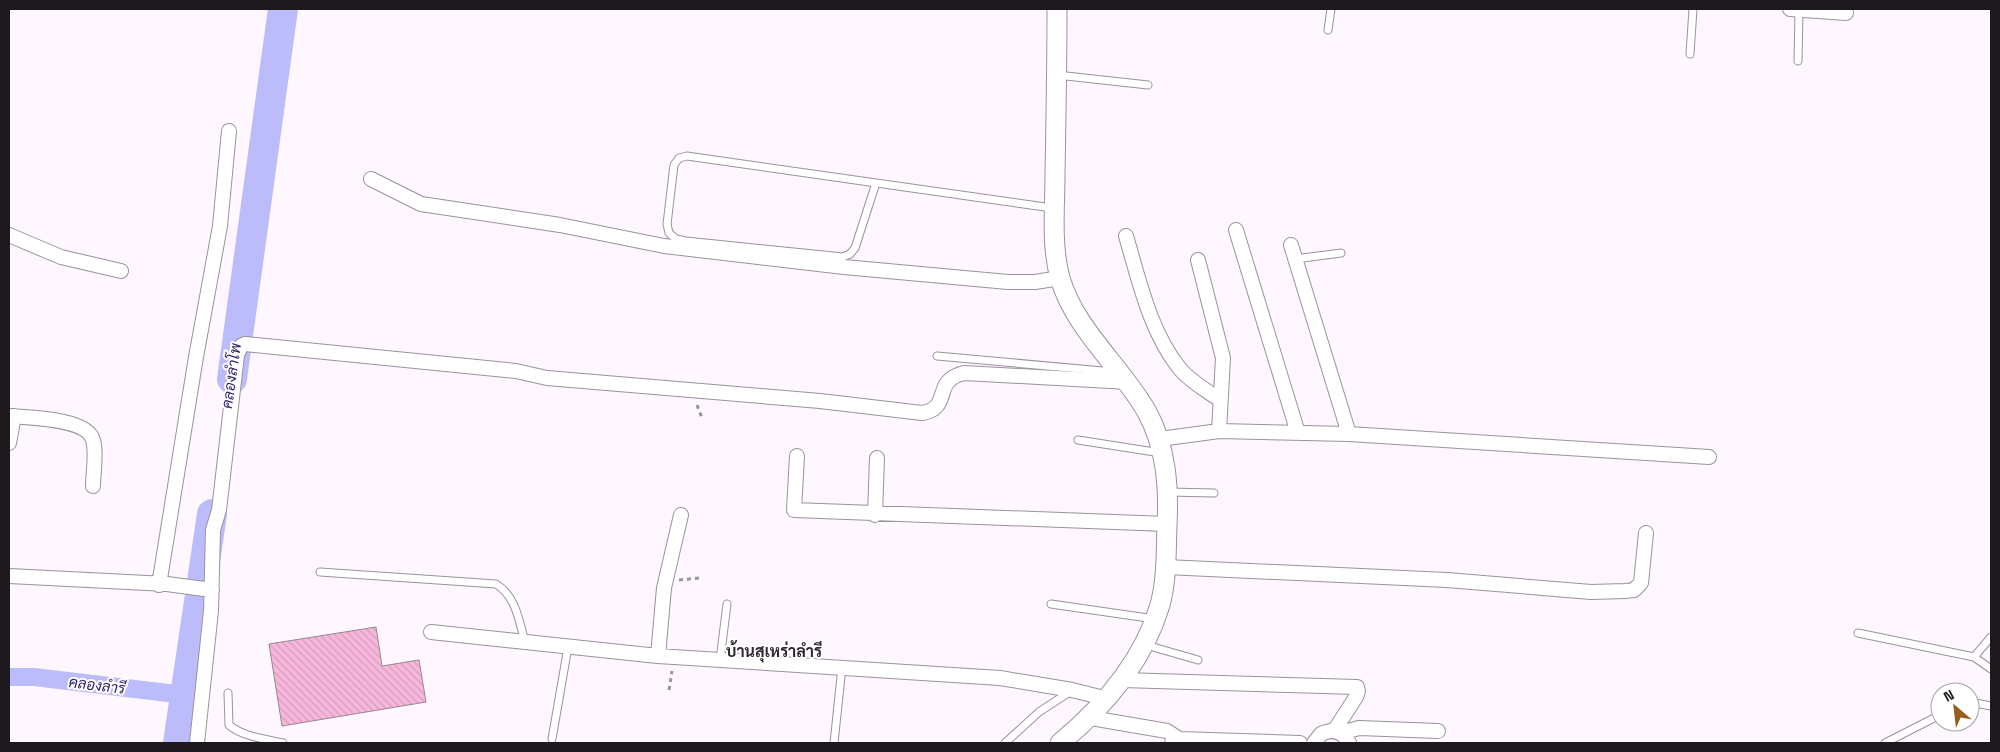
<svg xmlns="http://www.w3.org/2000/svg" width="2000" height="752" font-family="'Space Grotesk',Sarabun,sans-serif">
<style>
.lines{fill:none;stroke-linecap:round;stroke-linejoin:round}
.canal{stroke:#bdbcfa;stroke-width:18}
.river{stroke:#bdbcfa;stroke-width:30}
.building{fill:url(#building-back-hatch);stroke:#958990}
.lane-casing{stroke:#9b929c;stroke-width:9}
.street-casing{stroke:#9b929c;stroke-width:16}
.secondary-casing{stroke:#9b929c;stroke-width:21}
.path{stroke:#9a949a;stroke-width:3;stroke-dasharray:4 4;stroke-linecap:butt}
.lane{stroke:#fff;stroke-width:7}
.street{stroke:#fff;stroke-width:14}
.secondary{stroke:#fff;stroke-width:19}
.labels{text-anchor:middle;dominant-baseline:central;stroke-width:4;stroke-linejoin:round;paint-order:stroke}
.water-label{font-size:15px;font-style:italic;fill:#2e2268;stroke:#fff}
.quarter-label{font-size:16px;font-weight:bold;fill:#2f2830;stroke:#fff}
</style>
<defs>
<pattern id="building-back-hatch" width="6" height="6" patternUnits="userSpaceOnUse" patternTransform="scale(1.25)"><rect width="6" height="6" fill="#f7b7dc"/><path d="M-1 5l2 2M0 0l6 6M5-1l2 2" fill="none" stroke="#d39dbc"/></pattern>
</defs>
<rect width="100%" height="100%" fill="#fef7ff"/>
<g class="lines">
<!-- canal -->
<path class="canal" d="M9,677h25l151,18"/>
<!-- river -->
<path class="river" d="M232,379l51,-370
M178,743l34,-229"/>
</g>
<!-- building -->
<path class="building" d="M376,627l6,39 37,-6 7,42 -144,24 -13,-82z"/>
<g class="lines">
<!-- lane casing -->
<g class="lane-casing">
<path id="lane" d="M1328,30l3,-21
M1690,54l3,-45
M1798,61l1,-51
M1057,75l91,10
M876,183l-21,65 -5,6 -7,3 -157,-16 -10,-2 -7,-6 -2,-9 7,-59 5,-7 8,-2 365,52
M1295,259l46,-6
M937,356l177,16
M1078,440l83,13
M1167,492l47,1
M320,572l176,12c20,12 23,37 29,58
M1051,604l104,15
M1858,633l116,24 17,12
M1146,645l52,15
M1974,657l17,-20
M720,660l7,-56
M228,693l1,32c14,12 37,14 54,18
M1970,702l21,4
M552,739l16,-92
M834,743l8,-76
M1005,743l34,-31 32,-21
M1885,743l55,-28"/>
</g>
<!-- street casing -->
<g class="street-casing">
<path id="street" d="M1790,9l56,4
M371,179l50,25 139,21 104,21 180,21 164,15h27l25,-4
M1236,230l62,203
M9,235l52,22 60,14
M1126,236c13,44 24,96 54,133 11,13 26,21 40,31
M1291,245l58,189
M1198,260l25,98 -4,73
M9,416c20,2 78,2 84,24 4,13 0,32 0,46
M1160,439l59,-8 130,3 360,23
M9,443l5,-27
M797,456l-3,54 373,14
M875,515l2,-57
M1166,567l281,13 144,12 34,-1 9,-1 7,-7 5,-50
M9,576l158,8 45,6
M159,585l37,-228 24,-131 9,-95
M431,632l227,24 342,22 72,12 36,9
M658,656l6,-68 17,-73
M1122,680l235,7 1,4 -2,6 -22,34
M1091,718l76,13 12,8 -7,4
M1341,733l18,-5 79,3
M1179,739l121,4
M197,743l14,-132 2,-81 6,-20 18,-155 4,-9 4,-2 271,27 31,7 273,23 102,12c31,-5 9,-32 42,-40l164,9
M1314,743l7,-9c12,-6 22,-3 28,9"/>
</g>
<!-- secondary casing -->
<g class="secondary-casing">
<path id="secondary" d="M1057,9c0,55 -1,110 -2,165 0,34 -4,71 5,104 15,52 61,88 87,134 19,35 22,74 20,113 -1,27 0,54 -7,80 -17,57 -55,101 -100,138"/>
</g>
<!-- path -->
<path class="path" d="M697,405l5,13
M679,580l20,-2
M669,690l3,-19"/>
<!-- lane -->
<use href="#lane" class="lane"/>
<!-- street -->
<use href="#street" class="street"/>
<!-- secondary -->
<use href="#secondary" class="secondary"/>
</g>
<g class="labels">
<!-- water labels -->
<g class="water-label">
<text transform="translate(231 376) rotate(-82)">คลองลำโพ</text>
<text transform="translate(97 685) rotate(7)">คลองลำรี</text>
</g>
<!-- quarter labels -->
<g class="quarter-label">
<text x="774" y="651">บ้านสุเหร่าลำรี</text>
</g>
</g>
<!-- border -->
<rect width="2000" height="752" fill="none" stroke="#1d191d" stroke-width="20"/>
<!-- north arrow -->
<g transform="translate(1955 707) rotate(332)"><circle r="24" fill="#ffffff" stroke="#a5a3a5"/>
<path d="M0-4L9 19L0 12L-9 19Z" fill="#995d20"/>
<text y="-8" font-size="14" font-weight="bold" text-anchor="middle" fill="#1d191d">N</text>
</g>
</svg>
